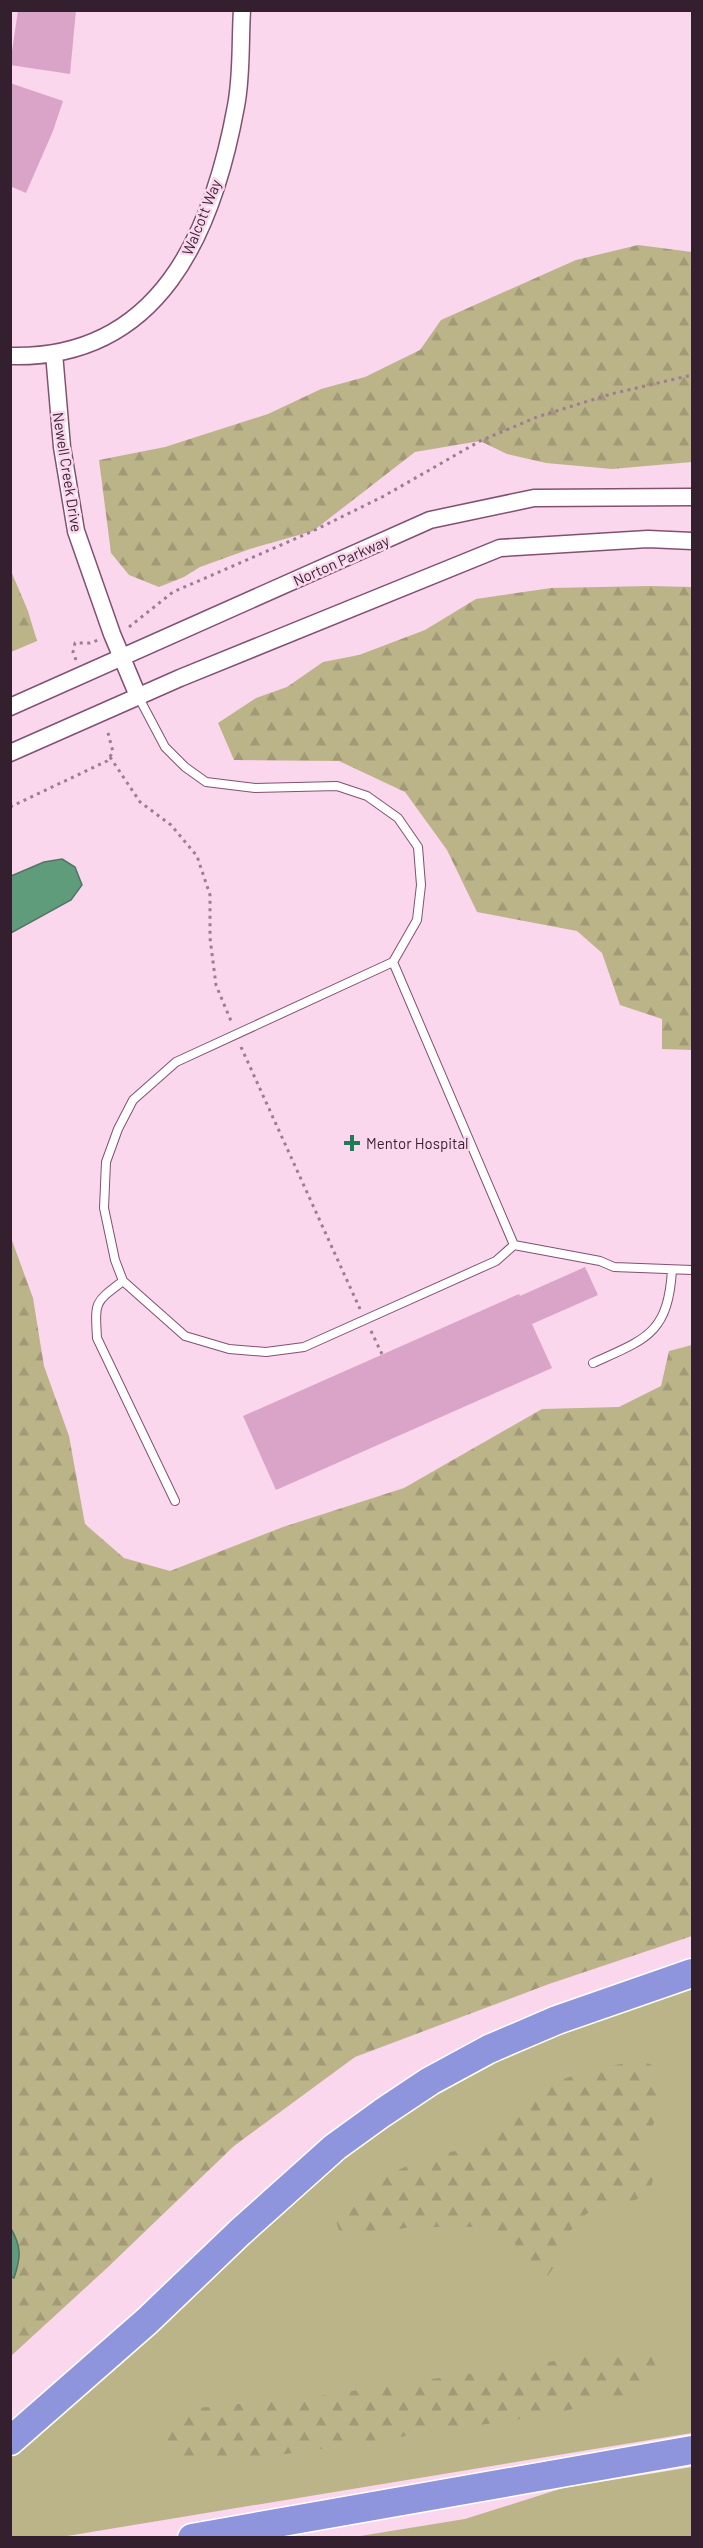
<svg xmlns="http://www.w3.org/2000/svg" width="703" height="2548" font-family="Barlow,sans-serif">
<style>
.green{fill:#bcb489}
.forest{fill:url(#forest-firs)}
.water{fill:#5e9c7b;stroke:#517664;stroke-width:1.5}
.building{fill:#daa4c8}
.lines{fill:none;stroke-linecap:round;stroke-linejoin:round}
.lane-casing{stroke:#815172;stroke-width:10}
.street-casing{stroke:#815172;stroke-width:19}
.highway-casing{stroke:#fff;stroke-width:31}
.path{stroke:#9a7e91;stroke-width:3;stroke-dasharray:3 4.5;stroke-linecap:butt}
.lane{stroke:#fff;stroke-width:8}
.street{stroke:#fff;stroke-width:16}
.highway{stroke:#8e95dc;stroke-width:28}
.poi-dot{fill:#207d53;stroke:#fad7ed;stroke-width:2}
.labels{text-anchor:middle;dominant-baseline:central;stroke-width:5;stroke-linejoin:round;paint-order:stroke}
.street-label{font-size:15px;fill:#341f2e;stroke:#fad7ed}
.poi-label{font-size:15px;fill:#341f2e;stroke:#fad7ed;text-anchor:start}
</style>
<defs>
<pattern id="forest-firs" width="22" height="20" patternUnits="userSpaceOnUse" patternTransform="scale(1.5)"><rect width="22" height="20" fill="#bcb489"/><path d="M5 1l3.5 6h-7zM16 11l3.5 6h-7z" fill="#a29a77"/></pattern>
</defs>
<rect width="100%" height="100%" fill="#fad7ed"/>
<!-- green -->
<path class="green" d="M692,1987v446l-637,105 -44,-1 -1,-86 355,-314 102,-65 116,-50z
M692,2467v70h-338l111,-18 98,-31z"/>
<!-- forest -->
<path class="forest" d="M638,245l54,7v210l-80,7 -66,-6 -39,-9 -27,-13 -65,11 -102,79 -63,18 -50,18 -16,10 -25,10 -30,-12 -18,-22 -12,-93 66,-13 103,-33 53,-25 44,-12 55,-27 21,-30 135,-60z
M11,571l17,40 9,30 -26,11z
M650,586l42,1v463l-30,-1v-30l-42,-14 -18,-52 -25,-22 -100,-19 -30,-62 -42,-58 -66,-31 -105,-1 -16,-37 38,-25 31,-11 36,-25 36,-7 66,-25 51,-31 75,-11z
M10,1235l23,63 11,68 25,70 16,88 39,34 46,13 113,-44 121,-39 138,-79 77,-2 42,-21 8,-35 23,-6v591l-143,48 -194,73 -121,89 -127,122 -96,88z
M639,2062c3,0 10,1 13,3 15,8 9,47 1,60 -5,8 -14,11 -15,22 -1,17 29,27 6,48 -10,9 -23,6 -35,9 -7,2 -19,7 -25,12 -20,14 -22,44 -38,62h-14l-13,-28 -7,-10 -12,-9 -26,-4h-62l-49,8 -23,-3c-3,-7 -7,-14 -3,-21 8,-20 87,-54 108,-59 9,-1 19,0 27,-4 26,-12 39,-37 62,-53 25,-19 74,-31 105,-33z
M622,2351l20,2 10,4 3,8 -2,10 -17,17 -82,22 -328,49 -56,-2 -11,-13 1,-21 13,-13 24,-6 114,-11z"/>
<!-- water -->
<path class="water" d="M62,859l13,8 7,18 -11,15 -60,33v-57l33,-14z
M10,2227c12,20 11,30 4,51l-3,-1z"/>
<!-- building -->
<path class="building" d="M18,10h58l-6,64 -60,-9z
M10,83l53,18 -10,30 -27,62 -16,-7z
M585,1267l13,28 -66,29 20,44 -276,122 -33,-74 276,-122 1,2z"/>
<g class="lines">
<!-- lane casing -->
<g class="lane-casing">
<path id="lane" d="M138,696l27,51 20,20 21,15 49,6 82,-2 30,10 31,22 20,29 3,38 -4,35 -24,42 121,283 -18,16 -192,86 -38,5 -37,-3 -44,-13 -62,-55 -8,-21 -11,-52 2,-46 12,-33 15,-29 43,-38 217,-100
M514,1245l86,16 14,6 78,3
M123,1281c-29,22 -28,20 -26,57l78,163
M593,1363c53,-24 75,-29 79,-93"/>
</g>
<!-- street casing -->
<g class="street-casing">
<path id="street" d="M54,353l8,94 14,84 36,103 26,62
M10,356c150,4 203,-124 226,-250 6,-31 4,-64 6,-96
M10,707l420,-187 104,-22 158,-1
M10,753l170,-75 320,-130 148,-9 44,2"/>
</g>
<!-- highway casing -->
<g class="highway-casing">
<path id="highway" d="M10,2441l137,-120 92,-88 96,-86 47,-34 48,-32 59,-32 68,-29 135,-47
M192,2538l500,-88"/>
</g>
<!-- path -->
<path class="path" d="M129,627l44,-35 140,-61 71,-35 96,-55 57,-24 74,-23 81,-19
M76,660l-3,-8 2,-9h15l8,-3
M110,757l30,45 31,23 26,31 13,39v43l6,47 15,36
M10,807l97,-46 6,-9 -6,-23
M241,1047l119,262
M371,1331l11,23"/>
<!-- lane -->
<use href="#lane" class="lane"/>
<!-- street -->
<use href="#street" class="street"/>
<!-- highway -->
<use href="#highway" class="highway"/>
</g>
<!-- markers -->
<path class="poi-dot" d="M349 1134h6v6h6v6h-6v6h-6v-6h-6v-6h6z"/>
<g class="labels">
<!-- street labels -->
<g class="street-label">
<text transform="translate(201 217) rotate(-68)">Walcott Way</text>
<text transform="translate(68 472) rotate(81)">Newell Creek Drive</text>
<text transform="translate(341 560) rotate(-24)">Norton Parkway</text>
</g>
<!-- poi labels -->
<g class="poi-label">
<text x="366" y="1143">Mentor Hospital</text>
</g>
</g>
<!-- border -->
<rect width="703" height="2548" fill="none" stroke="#341f2e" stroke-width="24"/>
</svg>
